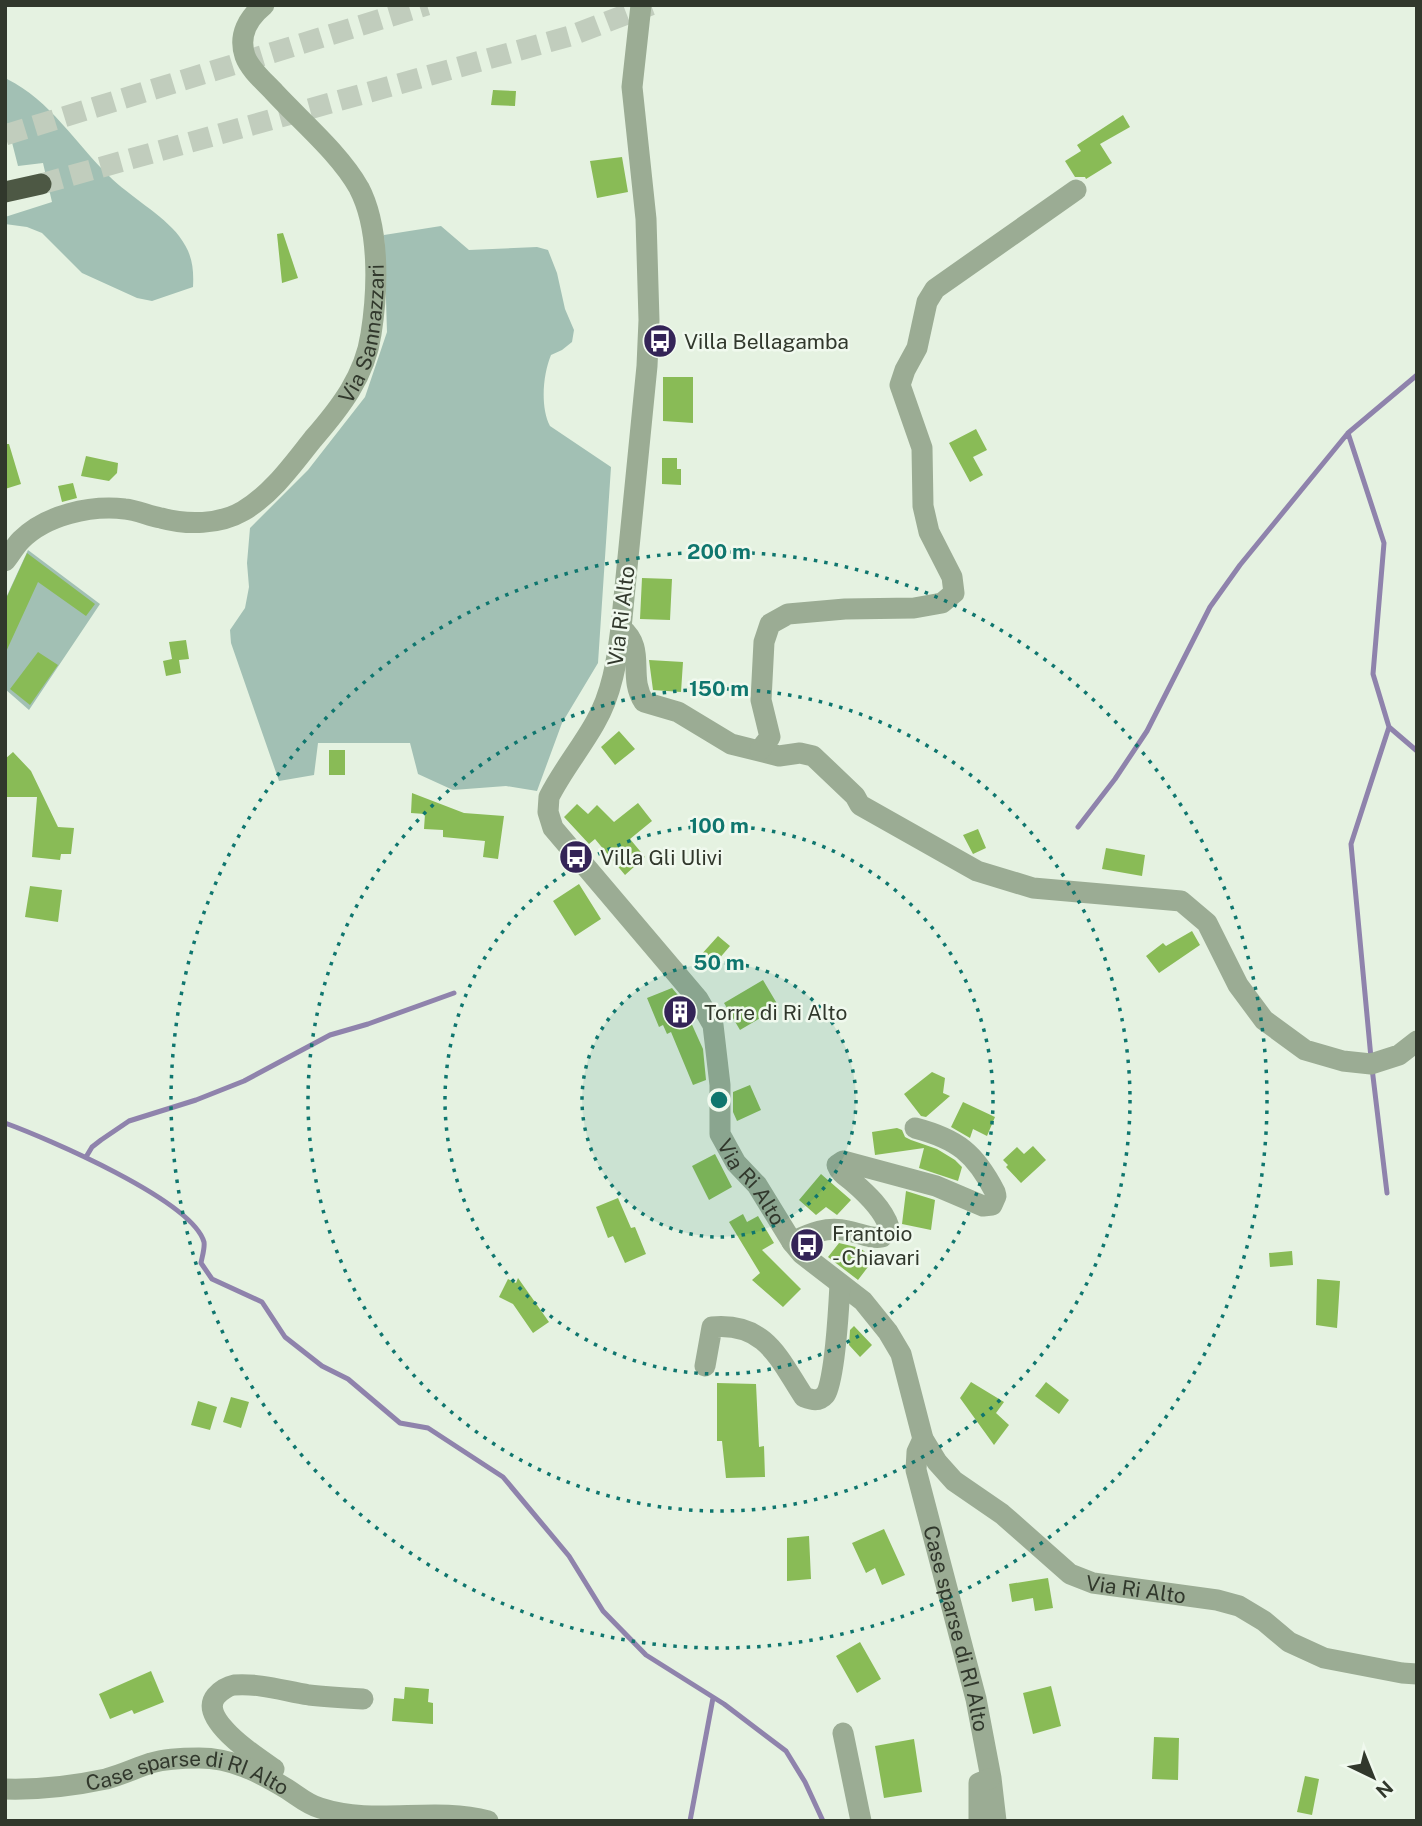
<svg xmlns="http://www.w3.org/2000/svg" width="1422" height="1826" font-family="'Public Sans',sans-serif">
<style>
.green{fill:#a2c0b4}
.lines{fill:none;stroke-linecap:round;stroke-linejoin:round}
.stream{stroke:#8f83ac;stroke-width:5}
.building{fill:#89bb56}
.highway-tunnel{stroke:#c1cdbd;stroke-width:21;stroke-dasharray:21 10;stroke-linecap:butt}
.minor{stroke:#9bac94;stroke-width:21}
.highway{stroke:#4d5844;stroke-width:21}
.ring{fill:none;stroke:#0f766e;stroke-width:3.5;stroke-dasharray:3.5 7}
.labels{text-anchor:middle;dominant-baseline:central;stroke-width:5;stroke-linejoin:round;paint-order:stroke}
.street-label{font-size:21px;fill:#31382c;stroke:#f0f9ee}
.poi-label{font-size:21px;fill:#31382c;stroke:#f0f9ee;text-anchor:start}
.centre{fill:#0f766e;stroke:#f0f9ee;stroke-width:3.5}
.ring-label{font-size:21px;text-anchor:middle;font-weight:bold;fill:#0f766e;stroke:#f0f9ee;stroke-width:5;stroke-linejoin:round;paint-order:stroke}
</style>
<rect width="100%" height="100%" fill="#e5f2e1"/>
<!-- green -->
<path class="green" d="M7,79c43,21 69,65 102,97 20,20 54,39 70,60 13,17 15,31 14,51l-41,14 -15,-3 -55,-25 -40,-40 -15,-6 -22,-3v-7l47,-15 -9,-39 -25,3 -13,-51v-34z
M441,226l28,24 68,-3 11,3 9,23 8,36 9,21 -2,12 -10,8 -11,5c-8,19 -11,52 -1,71l61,41 -13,196 -36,60 -25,68 -31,-5 -53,4 -35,-16 -8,-31h-92l-4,32 -35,6 -48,-138 -1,-13 15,-22 4,-21 -2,-24 3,-35 58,-58 57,-73 22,-65 -3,-97z
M28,550l72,54 -71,106 -24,-21v-89z"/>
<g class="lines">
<!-- stream -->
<path class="stream" d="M1417,375l-69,58 36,110 -11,131 16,53 28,24
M1078,827l37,-48 32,-48 63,-124 30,-42 108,-132
M1371,1058l-20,-214 38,-117
M1372,1068l15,125
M5,1123c41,15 187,77 199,119 1,6 -2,15 -3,21l11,16 50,23 23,35 37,29 26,13 52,44 28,5 75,49 66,79 34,55 43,44 78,49 62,47 19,31 18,39
M86,1157l6,-10 9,-7 28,-19 67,-21 48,-19 86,-46 38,-11 86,-31
M690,1821l23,-123"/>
</g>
<!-- building -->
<path class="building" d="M493,90l23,1 -1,15 -24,-1z
M1123,115l7,12 -30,17 12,19 -26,16 -1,-2h-10l-10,-16 16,-10 -4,-6z
M622,157l6,35 -31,6 -7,-37z
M283,233l15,45 -16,5 -5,-49z
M663,377h30v46l-30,-2z
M976,429l11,21 -14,7 10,18 -13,7 -21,-39z
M5,444h4l12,40 -16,5z
M86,456l32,7 -1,10 -8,8 -28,-5z
M662,458h15v11h4v16l-19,-1z
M73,483l4,15 -15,4 -4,-16z
M27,553l68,51 -9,12 -48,-34 -33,72v-53z
M642,578l30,1 -2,41 -30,-1z
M186,640l3,19 -10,1 2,13 -15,3 -3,-15 9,-2 -3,-17z
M38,652l20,13 -28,40 -20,-16z
M649,660l34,2 -2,30 -28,-2z
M619,731l16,18 -20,16 -14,-18z
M329,750h16v25h-16z
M13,752l18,19 27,56 16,1 -3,26h-10l-1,6 -28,-3 5,-60h-32v-38z
M412,793l52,20 40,3 -6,43 -15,-2 2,-16 -42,-4v-7l-19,-1 1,-15 -14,-1z
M638,803l14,18 -22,18 15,18 -20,18 -30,-36 -6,5 -25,-27 13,-13 11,10 9,-9 17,17z
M978,829l8,19 -13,6 -10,-19z
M1106,848l39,7 -3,21 -40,-7z
M579,884l22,35 -26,17 -22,-35z
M30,886l32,4 -4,32 -33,-5z
M1192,931l8,14 -41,28 -13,-17 17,-13 3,3z
M718,936l12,10 -18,21 -12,-11z
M763,980l16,27 -39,23 -16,-27z
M672,988l16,19 3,10 -2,1 14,31 3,31 -13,5 -22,-53 -4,2 -4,-9 -4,2 -12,-29z
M932,1072l13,6 -2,15 7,3 -24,21 -5,-1 -17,-22z
M750,1085l11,25 -24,11 -4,-9v-20z
M963,1102l32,15 -8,19 -14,-7 -3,9 -19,-11z
M897,1128l5,2 3,7 6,3 26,9 18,11 7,7 -4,14 -39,-13 5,-20 -49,7 -3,-23z
M1033,1146l13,14 -25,23 -15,-16 2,-2 -5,-5 14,-13 7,7z
M715,1154l17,33 -23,13 -17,-34z
M821,1174l30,26 -14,15 -11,-8 -10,8 -17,-15z
M906,1191l29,9 -4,30 -29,-6z
M618,1198l13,30 4,-1 11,27 -21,9 -12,-27 -5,2 -12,-31z
M743,1214l4,8 11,-6 16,27 -12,7 39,39 -18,18 -31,-27 8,-7 -31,-51z
M839,1243l21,5 14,11 -16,21 -30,-23z
M1292,1251l1,14 -23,2 -1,-14z
M518,1278l31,44 -16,11 -20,-29 -14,-7 9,-18 8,4z
M1317,1279l23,2 -3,47 -21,-3z
M854,1326l18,19 -12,12 -11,-12 1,-15z
M971,1382l33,20 -8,11 13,12 -15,20 -34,-47z
M1046,1382l23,18 -10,14 -24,-18z
M717,1383l39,1 3,63 5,-1 1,31 -39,1 -4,-37h-5z
M231,1397l18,5 -8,26 -18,-6z
M198,1401l19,6 -7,23 -19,-5z
M884,1529l21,46 -23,10 -7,-17 -9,5 -14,-30z
M809,1536l2,43 -24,2v-43z
M1048,1578l5,30 -18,3 -2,-13 -21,4 -3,-18z
M860,1642l21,37 -24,14 -21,-37z
M151,1671l13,31 -30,12 -2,-4 -22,9 -11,-25z
M1051,1686l10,40 -28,8 -10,-41z
M405,1687l24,2 -1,13 5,1v21l-41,-3 2,-23 10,1z
M1154,1737l25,1 -1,42 -26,-1z
M914,1739l8,53 -38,6 -9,-52z
M1305,1776l14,3 -7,36 -15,-3z"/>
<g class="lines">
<!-- highway-tunnel -->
<path class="highway-tunnel" d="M5,135l422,-130
M41,184l529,-148 81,-31"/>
<!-- minor -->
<g class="minor">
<path id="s1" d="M641,5l-9,82 14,132 3,101 -2,46 -26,262c-4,32 -9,66 -26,95 -14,25 -33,48 -46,74l-1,15 5,16 145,171 15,26 7,60v49l16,29 21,22 35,57 10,12 61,47 25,31 13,22 22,85 14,23 17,19 48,33 68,60 23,9 124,17 22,6 25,15 25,21 35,16 78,15 15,1"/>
<path id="s2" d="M5,561c5,-6 10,-15 16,-21 25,-25 69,-35 104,-31 12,1 24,7 36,9 26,7 58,7 82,-7 29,-17 50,-47 70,-72 27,-31 52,-63 58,-105 7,-44 9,-106 -12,-146 -19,-34 -57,-66 -84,-95 -10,-11 -25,-23 -30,-37 -7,-21 3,-38 19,-51"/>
<path d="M621,628c26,21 6,48 23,74l34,10 53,32 48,12 21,-3 13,3 42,40 5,9 117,66 56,17 148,13 26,22 31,62 26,35 41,30 38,11 28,3 28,-9 18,-14"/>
<path d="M760,750l10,-13 -9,-37 3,-58 6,-18 18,-10 57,-5 69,-1 28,-5 12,-10 -2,-16 -23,-45 -6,-26 -1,-58 -22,-63 5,-15 12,-22 10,-46 8,-13 141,-99"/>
<path d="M792,1242c19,-9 35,-16 56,-11 12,2 22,8 34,6l7,-10c-6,-18 -22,-33 -36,-45 -7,-6 -13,-9 -16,-17l6,-4 93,25 47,20 9,-1 4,-9 -1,-4c-20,-39 -38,-53 -80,-64"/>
<path d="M705,1366l7,-39c54,-5 67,32 92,70 8,3 15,5 21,-2 10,-11 14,-92 15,-111"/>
<path id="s3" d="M923,1439l-6,13 -1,18 60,229 15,79 5,43"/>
<path d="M843,1733l18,88"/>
<path d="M274,1769c-16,-11 -77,-50 -58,-73 4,-5 12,-10 18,-11 26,-2 50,6 75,10 18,2 36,3 54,4"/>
<path id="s4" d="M5,1789c34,1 68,-3 101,-10 15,-4 30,-11 45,-16 14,-4 33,-5 48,-5 33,0 60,14 88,31 11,7 21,16 33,19 55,18 113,-2 168,13"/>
<path d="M979,1821v-38l10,-4"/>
</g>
<!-- highway -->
<path class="highway" d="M5,192l36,-8"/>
</g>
<!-- distance rings -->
<circle cx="719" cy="1100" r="137" fill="#0f766e" fill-opacity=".12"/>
<g class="ring">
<circle cx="719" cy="1100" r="137"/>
<circle cx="719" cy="1100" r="274"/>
<circle cx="719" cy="1100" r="411"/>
<circle cx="719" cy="1100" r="548"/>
</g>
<!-- icons -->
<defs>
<g id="bus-disc" transform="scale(1.75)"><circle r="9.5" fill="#342457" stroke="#f0f9ee"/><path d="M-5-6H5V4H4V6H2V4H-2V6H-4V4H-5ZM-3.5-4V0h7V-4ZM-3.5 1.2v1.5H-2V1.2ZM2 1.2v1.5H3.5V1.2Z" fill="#fff"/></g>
<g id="building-disc" transform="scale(1.75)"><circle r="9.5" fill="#342457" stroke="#f0f9ee"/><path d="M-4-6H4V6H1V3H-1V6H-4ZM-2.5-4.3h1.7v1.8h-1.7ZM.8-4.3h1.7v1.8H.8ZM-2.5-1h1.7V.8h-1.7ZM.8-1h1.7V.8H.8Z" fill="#fff"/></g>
</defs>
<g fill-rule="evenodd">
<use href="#bus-disc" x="660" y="341"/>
<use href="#bus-disc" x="576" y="857"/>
<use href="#building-disc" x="680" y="1012"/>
<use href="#bus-disc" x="807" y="1245"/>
</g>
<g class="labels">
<!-- street labels -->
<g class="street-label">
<text stroke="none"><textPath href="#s2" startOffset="481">Via Sannazzari</textPath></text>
<text transform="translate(621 616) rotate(-83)">Via Ri Alto</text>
<text stroke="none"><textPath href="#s1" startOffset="1265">Via Ri Alto</textPath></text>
<text stroke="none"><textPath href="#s1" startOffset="1853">Via Ri Alto</textPath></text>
<text stroke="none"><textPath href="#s3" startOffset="196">Case sparse di RI Alto</textPath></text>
<text stroke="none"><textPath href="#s4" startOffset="187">Case sparse di RI Alto</textPath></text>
</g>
<!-- poi labels -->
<g class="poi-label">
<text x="684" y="341">Villa Bellagamba</text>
<text x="600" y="857">Villa Gli Ulivi</text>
<text x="704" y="1012">Torre di Ri Alto</text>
<text x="832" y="1233">Frantoio<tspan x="832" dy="24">- Chiavari</tspan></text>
</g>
</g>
<circle cx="719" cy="1100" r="10" class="centre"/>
<g class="ring-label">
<text x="719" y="559">200 m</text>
<text x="719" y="696">150 m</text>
<text x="719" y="833">100 m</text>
<text x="719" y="970">50 m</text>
</g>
<!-- border -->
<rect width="1422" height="1826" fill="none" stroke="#31382c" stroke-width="14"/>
<!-- north arrow -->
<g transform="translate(1373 1777) rotate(137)" stroke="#f0f9ee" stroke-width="5" paint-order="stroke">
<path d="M0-5L12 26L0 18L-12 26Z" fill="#31382c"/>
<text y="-10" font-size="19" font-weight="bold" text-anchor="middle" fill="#31382c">N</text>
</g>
</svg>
